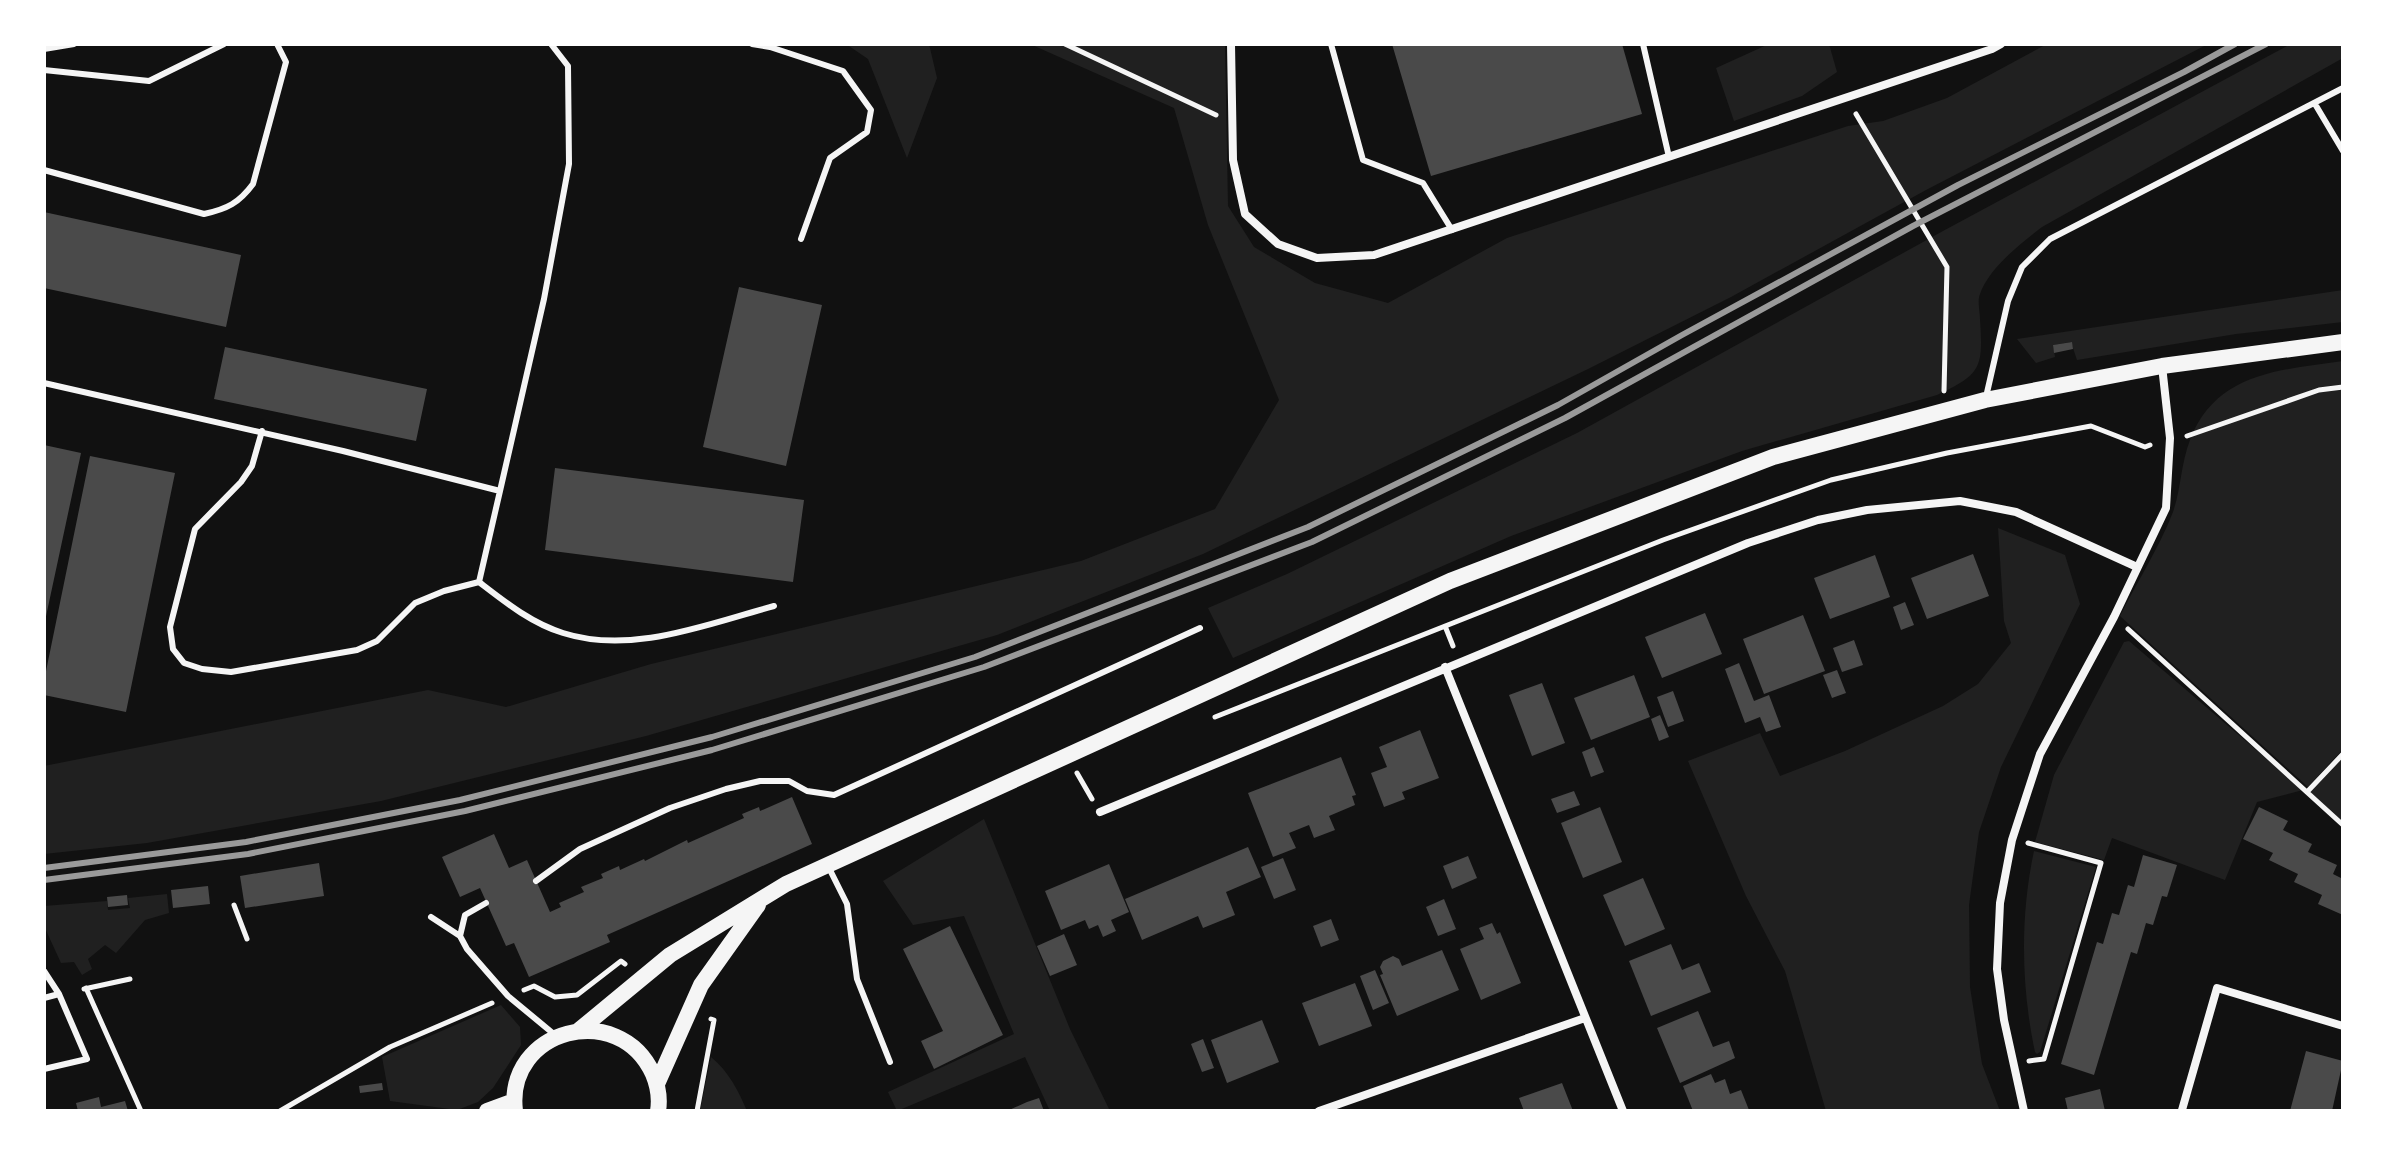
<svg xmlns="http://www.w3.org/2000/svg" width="2387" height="1155" font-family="'Noto Sans',sans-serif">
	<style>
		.green { fill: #202020 }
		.building { fill: #4a4a4a }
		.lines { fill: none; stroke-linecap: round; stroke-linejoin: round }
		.path { stroke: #f5f5f5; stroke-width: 5 }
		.service { stroke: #f5f5f5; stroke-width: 6 }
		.minor { stroke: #f5f5f5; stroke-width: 8 }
		.secondary { stroke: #f5f5f5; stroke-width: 16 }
		.rail { stroke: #9a9a9a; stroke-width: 6 }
	</style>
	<rect width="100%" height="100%" fill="#111"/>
	<path class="green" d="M846,44H929L937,78L907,158L868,59Z
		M1030,44H1225L1228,206L1254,247L1315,283L1388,303L1507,238L1848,126L1883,121L1947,98L2047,44H2208L1926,190L1731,297L1588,369L1203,554L997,635L646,736L381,801L147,843L44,854V766L428,690L506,707L651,664L1081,561L1215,509L1279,400L1208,225L1174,108Z
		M1769,44H1829L1837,72L1802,96L1734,121L1716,68Z
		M2291,44H2343V58L2042,227C2021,243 1989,268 1980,294C1977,301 1980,312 1980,319C1983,368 1982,374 1937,395L1742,451L1511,536L1233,658L1208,608L1287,574L1577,433L1943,231Z
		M2343,290V322L2236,334L2077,360L2071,342L2053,345L2055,357L2036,363L2017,339Z
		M2343,361V749L2308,787L2120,616C2137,582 2159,548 2173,512C2181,489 2181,463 2190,440C2216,372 2281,370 2343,361Z
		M1998,528L2065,555L2080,604L2001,767L1979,832L1969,905L1970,987L1982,1064L2000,1111H1826L1785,971L1746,896L1688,761L1760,733L1780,776L1845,751L1943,706L1978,684L2011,643L2004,621Z
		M2129,641L2303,790L2257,802L2225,880L2112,838L2104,860L2035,842L2054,775L2124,642Z
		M2343,754V825L2307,792Z
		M984,819L1070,1029L1110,1111H1050L1025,1057L897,1111L888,1092L1014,1034L964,916L913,925L883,881Z
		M2034,851L2096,867L2040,1052L2037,1054L2035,1052C2021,987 2020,916 2034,851Z
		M167,894L169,913L145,920L116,953L105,945L88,959L92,969L82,975L74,962L61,963L44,926V906L107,901L108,910L130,908L128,898Z
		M501,1005L520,1027L521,1045L493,1088L478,1102L457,1110L390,1101L382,1057Z
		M711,1057C729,1072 738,1090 747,1111H700Z"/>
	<path class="building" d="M1392,44H1622L1642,114L1431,176Z
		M44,212L241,255L226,327L44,288Z
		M739,287L822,305L786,466L703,447Z
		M2072,342L2073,349L2054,353L2053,345Z
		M225,347L427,389L416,441L214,399Z
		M44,445L81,453L45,621H44Z
		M90,456L175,473L126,712L44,695V681Z
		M555,468L804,500L793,582L545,550Z
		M1973,554L1989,596L1927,619L1911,578Z
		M1875,555L1890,597L1830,619L1814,578Z
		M1905,602L1914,625L1901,630L1893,607Z
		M1705,613L1722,654L1662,678L1645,637Z
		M1803,615L1825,671L1764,694L1743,639Z
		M1854,640L1863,665L1842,672L1833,648Z
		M1739,663L1754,701L1769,695L1781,727L1766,732L1760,717L1745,723L1725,669Z
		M1837,670L1846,693L1832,698L1823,675Z
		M1634,675L1650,717L1591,740L1574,698Z
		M1542,683L1565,743L1532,756L1509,695Z
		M1673,691L1684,721L1668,727L1657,697Z
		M1660,715L1669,737L1659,741L1651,719Z
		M1420,730L1439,778L1402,792L1405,799L1384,807L1371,773L1387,767L1379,747Z
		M1594,747L1604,772L1591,777L1582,752Z
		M1341,757L1356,795L1352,796L1355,805L1329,816L1335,830L1314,838L1309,825L1289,833L1296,848L1273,857L1248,793Z
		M1574,791L1580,805L1557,813L1551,799Z
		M792,797L812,844L607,935L610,942L529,977L514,943L506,946L480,888L460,897L442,857L494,834L509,868L527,860L550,912L561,907L559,903L584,892L581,887L603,878L601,874L619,866L620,870L644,859L645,861L687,840L688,843L744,818L742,814L759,807L760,811Z
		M1600,807L1622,862L1583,878L1561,823Z
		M2259,807L2288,821L2283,830L2312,844L2308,852L2337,865L2333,874L2343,879V915L2318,904L2322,895L2294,882L2298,874L2269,860L2273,853L2243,839Z
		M1248,847L1261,877L1226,892L1235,915L1203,928L1198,916L1142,940L1125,899Z
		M2143,855L2177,865L2167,897L2162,896L2153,925L2146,923L2137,954L2131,952L2094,1075L2061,1064L2097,942L2103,944L2112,913L2119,915L2128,885L2134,887Z
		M1468,856L1477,878L1452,889L1443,866Z
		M1283,858L1296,890L1274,899L1261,867Z
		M319,863L324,896L245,908L240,876Z
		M1109,864L1129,912L1111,920L1116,931L1103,937L1098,925L1089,929L1085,920L1061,930L1045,891Z
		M1643,878L1665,929L1625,946L1603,895Z
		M208,886L210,904L173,908L171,890Z
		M127,895L128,905L108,907L107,897Z
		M1444,899L1456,929L1438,936L1426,907Z
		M1331,919L1339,940L1321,947L1313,926Z
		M1492,923L1497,934L1500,932L1521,983L1481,1000L1460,949L1484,939L1479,928Z
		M950,926L1003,1035L934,1069L921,1041L943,1031L903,949Z
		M1064,934L1077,965L1050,976L1037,946Z
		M1671,944L1682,970L1699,963L1711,992L1651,1016L1629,961Z
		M1442,950L1459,990L1397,1016L1380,975L1383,974L1380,967L1383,961L1393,956L1399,959L1402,966Z
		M1375,970L1389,1003L1373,1010L1360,976Z
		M1355,983L1372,1026L1319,1046L1302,1003Z
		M1698,1011L1713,1047L1729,1041L1735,1058L1680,1083L1657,1028Z
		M1262,1020L1279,1062L1227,1083L1211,1040Z
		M1203,1039L1214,1068L1202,1072L1191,1044Z
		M2306,1051L2343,1061L2332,1111H2290Z
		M1711,1074L1715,1083L1725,1079L1730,1094L1741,1090L1749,1110L1693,1111L1683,1086Z
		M382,1083L383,1090L360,1093L359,1086Z
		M1562,1083L1573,1111H1524L1519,1098Z
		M2100,1089L2105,1111H2068L2065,1098Z
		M99,1097L101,1107L125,1101L128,1111H78L76,1103Z
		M1039,1098L1044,1111H1007L1027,1102Z"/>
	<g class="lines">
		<path class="path" d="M1065,44L1216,115
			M1856,114L1947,267L1944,391
			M2187,436L2319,390L2343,387
			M1445,626L1453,646
			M2128,629L2343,825
			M1215,717L1663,540L1831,480L1947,453L2091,426L2145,447L2150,445
			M1077,773L1092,799
			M2307,792L2343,754
			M2028,843L2101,863L2044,1059L2029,1061
			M234,905L247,939
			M86,988L141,1111
			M84,989L130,979
			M524,990L534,986L555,997L577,995L621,961L625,964
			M280,1111L390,1047L492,1003
			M697,1111L714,1020L711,1019"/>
		<path class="service" d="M752,44L770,47L843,71L871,110L867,132L830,158L801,239
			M1331,44L1363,160L1423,183L1452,230
			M1643,44L1669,157
			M44,49L74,44
			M44,70L149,81L224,44
			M2315,104L2343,151
			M44,170L204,214C227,209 239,203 253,184L286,62L277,44
			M44,383L343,451L500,491L544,299L569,164L568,66L551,44
			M1986,397L2008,301L2022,267L2050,239L2343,88
			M262,431L252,466L241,482L195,529L170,627L173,649L184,663L202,669L231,672L357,650L377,641L415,603L444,591L479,582
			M479,582C505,602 531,623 563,633C632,655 707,624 774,606
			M479,582L500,491
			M829,868L847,904L857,979L890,1062
			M536,881L580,849L670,808L726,789L760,781H789L807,791L834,795L1200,628
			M431,917L460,936L467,949L508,996L555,1035
			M460,936L465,915L486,903
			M44,971L59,994
			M44,998L59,994L87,1059L44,1069"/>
		<path class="minor" d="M1231,44L1233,160L1245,214L1278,244L1317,258L1374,255L1992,49L2001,44
			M1445,667L1623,1111
			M1100,812L1748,543L1818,520L1867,510L1960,501L2016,512L2137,567
			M2182,1110L2217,988L2343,1026
			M1319,1111L1585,1018
			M2024,1111L2004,1020L1997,969L2000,903L2012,840L2040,754L2114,617L2166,508L2170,438L2162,366"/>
		<path class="secondary" d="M578,1031L670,955L786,884L1450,581L1773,457L1985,400L2162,366L2343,342
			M657,1084L701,985L758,905
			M487,1111L514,1101
			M515,1111C505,1029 619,999 653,1074C658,1086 660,1099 658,1111"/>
		<path class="rail" d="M44,868L246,842L460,800L712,737L975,657L1308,527L1558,405L1682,335L1958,185L2184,72L2235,44
			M44,880L248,854L465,811L712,750L984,667L1312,542L1565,418L1913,226L2266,44"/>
	</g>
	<rect width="2387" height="1155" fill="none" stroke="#ffffff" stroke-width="92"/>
</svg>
